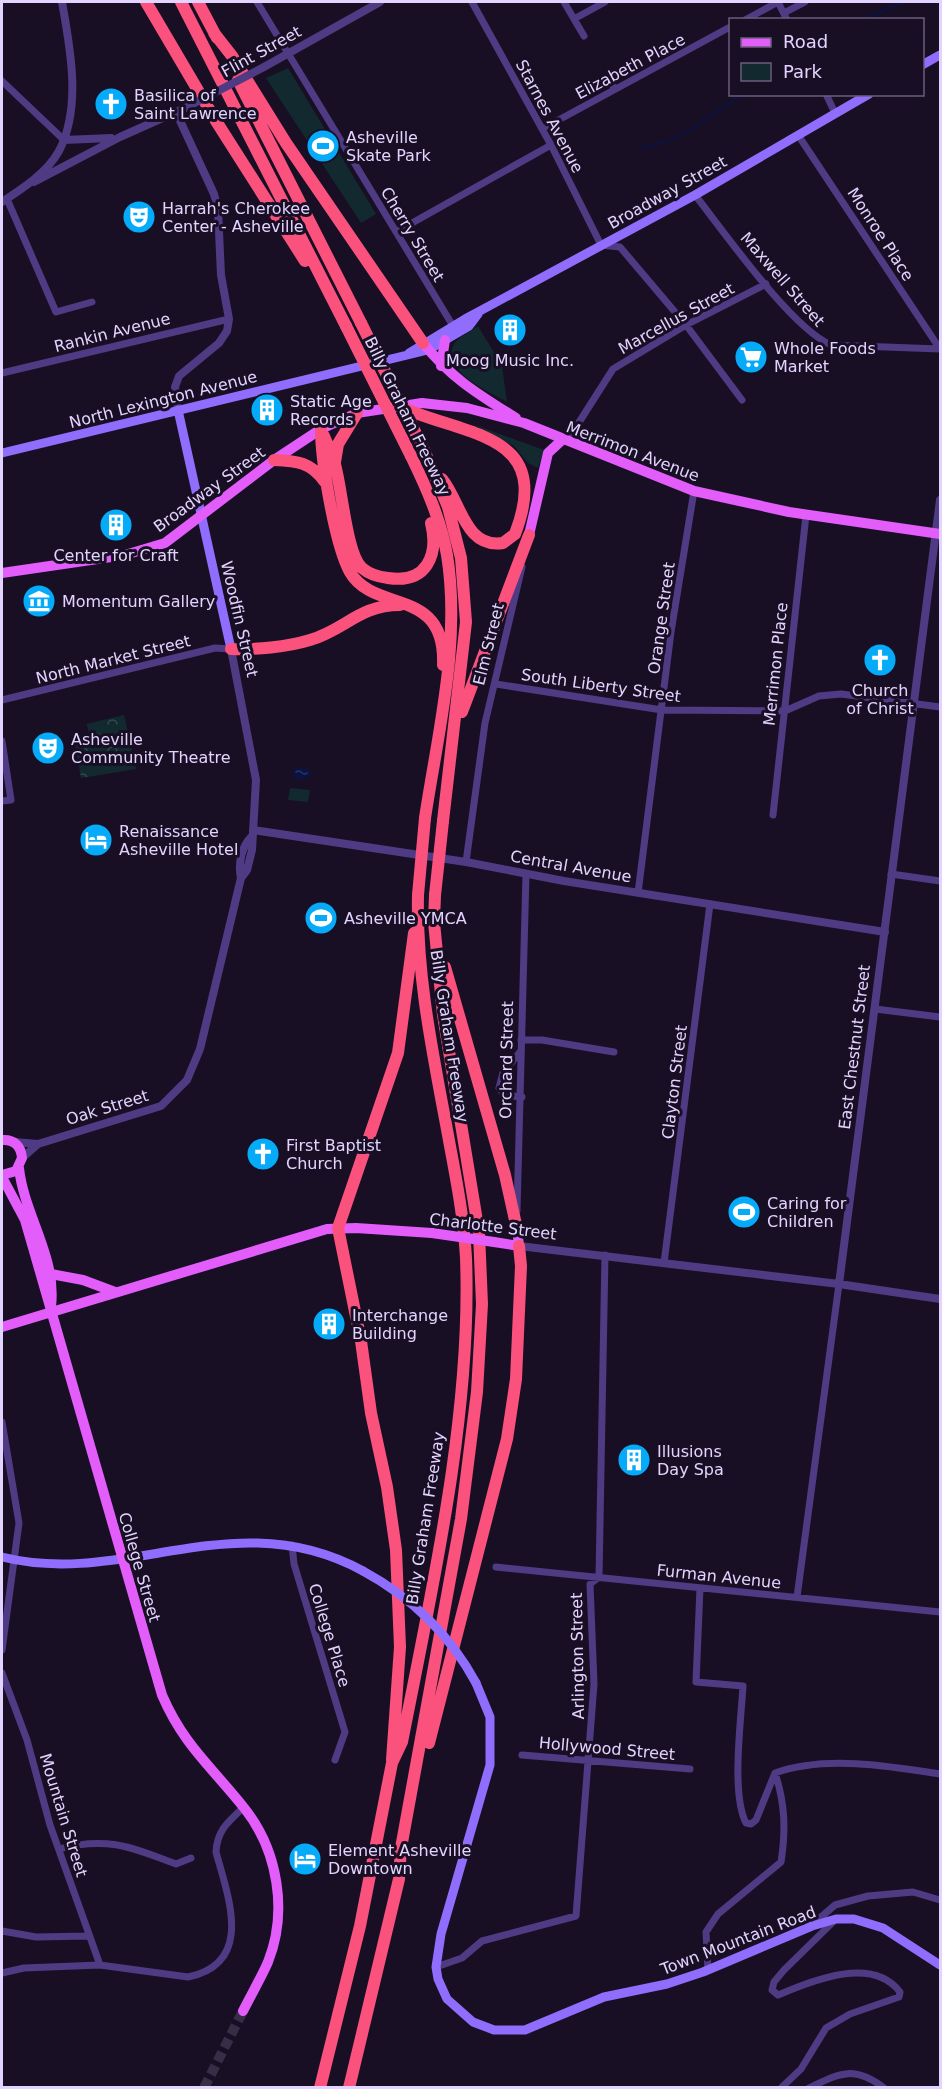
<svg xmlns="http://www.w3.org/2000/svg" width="942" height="2089" font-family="'DejaVu Sans',sans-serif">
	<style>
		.green { fill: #12292f }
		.park { fill: url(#park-crowns) }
		.water { fill: url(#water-ripples) }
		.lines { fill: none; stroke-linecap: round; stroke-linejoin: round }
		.stream { stroke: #0b1342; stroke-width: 2 }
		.primary-tunnel { stroke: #362d46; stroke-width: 10; stroke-dasharray: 10 5; stroke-linecap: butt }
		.minor { stroke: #4e3b83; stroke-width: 7 }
		.tertiary { stroke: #4e3b83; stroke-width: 8 }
		.secondary { stroke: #906dfc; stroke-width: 9 }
		.primary { stroke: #e35dfb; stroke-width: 10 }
		.motorway { stroke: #fb527d; stroke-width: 12 }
		.tertiary-bridge { stroke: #4e3b83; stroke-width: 8 }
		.secondary-bridge { stroke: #906dfc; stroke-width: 9 }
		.primary-bridge { stroke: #e35dfb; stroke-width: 10 }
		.motorway-bridge { stroke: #fb527d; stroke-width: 12 }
		.labels { text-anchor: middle; stroke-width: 6; stroke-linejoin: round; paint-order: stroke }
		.street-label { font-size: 16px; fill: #e2d4fe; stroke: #180f25 }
		.poi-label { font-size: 16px; fill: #e2d4fe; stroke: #180f25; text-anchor: start }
	</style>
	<defs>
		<pattern id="park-crowns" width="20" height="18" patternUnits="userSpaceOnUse" patternTransform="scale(1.5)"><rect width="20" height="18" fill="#12292f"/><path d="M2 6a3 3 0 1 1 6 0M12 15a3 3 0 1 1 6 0" fill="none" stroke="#34474e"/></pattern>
		<pattern id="water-ripples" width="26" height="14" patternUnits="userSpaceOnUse" patternTransform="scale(1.5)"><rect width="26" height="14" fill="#0b1342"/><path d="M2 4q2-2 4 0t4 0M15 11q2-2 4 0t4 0" fill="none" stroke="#2e345e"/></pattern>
	</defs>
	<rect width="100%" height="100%" fill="#180f25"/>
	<path class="green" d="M288,68L376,214L361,223L266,78Z
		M478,326L502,366L507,402C491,393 441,371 453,346C457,337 470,332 478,326Z
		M472,424L544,450L538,468L528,463L514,446Z
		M290,788L310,790L308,802L288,800Z"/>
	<path class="park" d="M124,715L136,769L81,778L75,743L90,739L87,724Z"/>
	<path class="water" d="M296,767L310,770L311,776L296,780L293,774Z"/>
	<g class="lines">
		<path class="stream" d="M861,20L904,2
			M642,148C678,143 713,115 742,94"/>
		<path class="primary-tunnel" d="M204,2088L243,2011"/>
		<path class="minor" d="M257,2L453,326
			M472,2L551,145L601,245L620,247L686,325L742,400
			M564,2L584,36
			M778,2L787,20
			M784,13L805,2
			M574,19L605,2
			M745,20L778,2
			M609,80L615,89
			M2,81L64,140
			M826,94L835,113
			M542,129L730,27
			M798,135L940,349
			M695,195C725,233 791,328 831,345L940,349
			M7,199L56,312L92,302
			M396,232L551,145
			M2,373L229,319
			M562,440L576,427L613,369L686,325L766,284
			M496,684L662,710L785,711L819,696L841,694L940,707
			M2,700L215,648L231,649
			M2,741L11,800L2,801
			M773,815L806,515
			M466,862L485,723L522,567
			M891,874L940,881
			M638,893L671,632L694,491
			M875,1009L940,1017
			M521,1040H542L614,1052
			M520,1052L503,1073L499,1088L504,1095L522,1097
			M517,1211L526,874
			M664,1263L710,904
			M2,1422L19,1523L2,1650
			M292,1545L294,1564L345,1732L335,1760
			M496,1567L940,1612
			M700,1588L696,1682L743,1686C741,1721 731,1794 746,1823L751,1824L756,1820L775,1773C825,1755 890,1766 940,1774
			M797,1597L839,1284
			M2,1673L27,1740L50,1825L100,1965
			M522,1755L690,1769
			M59,1849C106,1836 131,1847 176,1864L191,1858
			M813,1924L835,1905L868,1896L913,1892L940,1900
			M2,1931L36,1937L89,1936
			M436,1967L462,1958L482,1941L576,1916L594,1684L590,1584L599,1577L605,1255
			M708,1970L706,1932L718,1914L781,1862C786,1830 785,1803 775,1773
			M2,1973L24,1968L100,1965L188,1977C255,1963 228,1897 216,1852C217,1830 229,1821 244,1807
			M781,2088L801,2069L826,2028L850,2014L899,1997L900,1992C872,1955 812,1981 778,1995L772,1990L774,1982L784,1970L834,1921
			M809,2088C840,2073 854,2065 884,2088"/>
		<path class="tertiary" d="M264,67L380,2
			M176,112L214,194L218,210L221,275L229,319L227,331L219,343L179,376L175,387L178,410
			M64,140L111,138
			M34,182L120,137L185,108
			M2,202C22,189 47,173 59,151C82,107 70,47 62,2
			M231,649L256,780L252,850L247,870L241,878
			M253,830L466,862L564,881L885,932
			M14,1142L38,1144
			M22,1158L38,1144L161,1106L187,1080L200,1049L241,878C238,864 241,847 252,836
			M519,1246L839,1284L940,1299
			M839,1284L940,500"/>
		<path class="secondary" d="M922,65L940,55
			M409,353L465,319L695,195L869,94
			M178,410L231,649
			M2,453L428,350L469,326L478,314
			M2,1557C126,1588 235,1501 363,1571
			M476,1683L490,1717V1765L441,1934L436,1967L438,1979L447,1999L473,2022L494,2030H525L604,1997L667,1984L703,1972L812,1926L836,1919H854L883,1928L940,1965"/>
		<path class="primary" d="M423,343C452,379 478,394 516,418
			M441,366L445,340
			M529,535L548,453L562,440
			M2,573L125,555L165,543L274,460L321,429L357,413L422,403L467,408L524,423L694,491L789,512L940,534
			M2,1140C14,1139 21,1146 22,1158L16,1171L2,1175
			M19,1168C24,1215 57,1257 51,1306
			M2,1177L25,1220L162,1695C184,1746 212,1767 245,1809C278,1851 288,1912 268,1962C261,1978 251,1995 243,2011
			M494,1242L519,1246L517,1229
			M51,1274L83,1280L115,1292
			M2,1327L327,1229L356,1228L432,1233"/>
		<path class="motorway" d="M146,2L216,121L305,261
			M181,2L346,326
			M198,2L217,38
			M214,33L232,56L286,143L423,343
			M238,80L361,323
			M398,406C467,437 554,432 515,534L503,543C465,549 461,502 442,479
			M321,429C321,461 335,545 350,572C374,614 446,586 443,665
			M324,436C327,444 332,453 334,461C342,485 346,554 362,568C369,574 379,577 388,578C426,584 439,556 431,523
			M425,452L448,507L461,558L466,622L443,821
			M411,456C426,487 441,520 447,555C461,642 438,732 425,818
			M274,460C297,461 311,462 325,482
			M335,462L338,444L357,413
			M231,649C255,650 287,647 310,640C345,630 359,605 400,605
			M462,712L529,535
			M445,967L505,1175L517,1229
			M429,1743L507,1439L516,1379L521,1266L519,1246
			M392,1760L400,1647L396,1550L387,1487L371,1413L361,1341L338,1228L398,1053L414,933
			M320,2088L360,1926L392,1763L402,1742C432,1589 472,1414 466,1258C464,1220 457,1183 450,1146C435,1063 416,980 418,895
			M349,2088L399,1879L401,1848L461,1519L477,1392L482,1304L479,1233L443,1015L434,922L435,895"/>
		<path class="tertiary-bridge" d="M185,108L264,67"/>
		<path class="secondary-bridge" d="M363,1571C411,1597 450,1635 476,1683"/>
		<path class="primary-bridge" d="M432,1233L494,1242"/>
		<path class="motorway-bridge" d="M361,323L425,452
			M346,326L411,456
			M418,895L425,818
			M435,895L443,821"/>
	</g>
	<defs>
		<symbol id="church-disc" viewBox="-11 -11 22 22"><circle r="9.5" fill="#05aaf9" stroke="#180f25"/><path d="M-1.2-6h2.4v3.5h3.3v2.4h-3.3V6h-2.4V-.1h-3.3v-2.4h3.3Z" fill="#fff"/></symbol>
		<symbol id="stadium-disc" viewBox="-11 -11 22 22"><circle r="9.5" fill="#05aaf9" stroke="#180f25"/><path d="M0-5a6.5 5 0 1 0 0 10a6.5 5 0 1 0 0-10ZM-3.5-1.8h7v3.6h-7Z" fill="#fff"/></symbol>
		<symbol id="theatre-disc" viewBox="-11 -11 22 22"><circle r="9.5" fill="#05aaf9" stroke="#180f25"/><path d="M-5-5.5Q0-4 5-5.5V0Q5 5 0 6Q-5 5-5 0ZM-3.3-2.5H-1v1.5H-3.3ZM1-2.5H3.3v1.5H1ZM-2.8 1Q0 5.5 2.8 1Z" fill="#fff"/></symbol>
		<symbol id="building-disc" viewBox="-11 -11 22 22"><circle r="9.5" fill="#05aaf9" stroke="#180f25"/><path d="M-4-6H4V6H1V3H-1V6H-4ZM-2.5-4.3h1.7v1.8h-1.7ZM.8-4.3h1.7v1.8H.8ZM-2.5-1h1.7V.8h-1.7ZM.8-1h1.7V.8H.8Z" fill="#fff"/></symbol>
		<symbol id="supermarket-disc" viewBox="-11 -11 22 22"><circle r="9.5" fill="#05aaf9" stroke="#180f25"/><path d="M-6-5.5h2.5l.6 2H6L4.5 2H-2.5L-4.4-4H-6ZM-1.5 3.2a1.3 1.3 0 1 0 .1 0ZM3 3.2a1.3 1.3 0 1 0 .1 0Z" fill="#fff"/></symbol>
		<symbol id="museum-disc" viewBox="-11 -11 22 22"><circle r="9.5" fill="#05aaf9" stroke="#180f25"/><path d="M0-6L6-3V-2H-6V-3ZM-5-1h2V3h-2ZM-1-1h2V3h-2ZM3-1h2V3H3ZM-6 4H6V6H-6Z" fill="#fff"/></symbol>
		<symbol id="hotel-disc" viewBox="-11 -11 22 22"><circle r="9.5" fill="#05aaf9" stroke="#180f25"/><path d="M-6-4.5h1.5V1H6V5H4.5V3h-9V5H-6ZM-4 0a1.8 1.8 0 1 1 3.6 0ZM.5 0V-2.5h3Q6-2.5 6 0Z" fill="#fff"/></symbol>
	</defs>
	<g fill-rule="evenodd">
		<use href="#church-disc" x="92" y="85" width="38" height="38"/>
		<use href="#stadium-disc" x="304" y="127" width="38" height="38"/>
		<use href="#theatre-disc" x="120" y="198" width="38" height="38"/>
		<use href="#building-disc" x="491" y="311" width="38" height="38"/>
		<use href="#supermarket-disc" x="732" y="338" width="38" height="38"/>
		<use href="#building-disc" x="248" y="391" width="38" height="38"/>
		<use href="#building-disc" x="97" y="506" width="38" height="38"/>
		<use href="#museum-disc" x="20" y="582" width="38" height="38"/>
		<use href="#church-disc" x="861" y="641" width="38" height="38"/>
		<use href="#theatre-disc" x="29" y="729" width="38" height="38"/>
		<use href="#hotel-disc" x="77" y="821" width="38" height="38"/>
		<use href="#stadium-disc" x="302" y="899" width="38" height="38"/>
		<use href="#church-disc" x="244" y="1135" width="38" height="38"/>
		<use href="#stadium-disc" x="725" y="1193" width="38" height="38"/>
		<use href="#building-disc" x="310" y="1305" width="38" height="38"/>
		<use href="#building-disc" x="615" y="1441" width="38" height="38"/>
		<use href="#hotel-disc" x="286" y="1840" width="38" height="38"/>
	</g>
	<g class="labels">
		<g class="street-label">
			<text transform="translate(261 51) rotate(-29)" y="6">Flint Street</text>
			<text transform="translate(630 66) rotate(-28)" y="6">Elizabeth Place</text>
			<text transform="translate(550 116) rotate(62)" y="6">Starnes Avenue</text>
			<text transform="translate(667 192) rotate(-29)" y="6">Broadway Street</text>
			<text transform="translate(413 234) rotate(59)" y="6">Cherry Street</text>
			<text transform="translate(881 234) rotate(57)" y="6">Monroe Place</text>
			<text transform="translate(783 279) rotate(49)" y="6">Maxwell Street</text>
			<text transform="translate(676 318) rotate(-29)" y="6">Marcellus Street</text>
			<text transform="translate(112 332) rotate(-14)" y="6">Rankin Avenue</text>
			<text transform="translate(163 399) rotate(-14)" y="6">North Lexington Avenue</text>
			<text transform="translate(408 416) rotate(64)" y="6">Billy Graham Freeway</text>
			<text transform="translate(633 451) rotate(21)" y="6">Merrimon Avenue</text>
			<text transform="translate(209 489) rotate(-36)" y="6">Broadway Street</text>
			<text transform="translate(661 618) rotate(-82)" y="6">Orange Street</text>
			<text transform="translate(240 619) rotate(77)" y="6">Woodfin Street</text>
			<text transform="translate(488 644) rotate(-76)" y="6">Elm Street</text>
			<text transform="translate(113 659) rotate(-14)" y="6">North Market Street</text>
			<text transform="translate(775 664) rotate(-84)" y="6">Merrimon Place</text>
			<text transform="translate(601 685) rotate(8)" y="6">South Liberty Street</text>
			<text transform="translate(571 866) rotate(10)" y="6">Central Avenue</text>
			<text transform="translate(450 1036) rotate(81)" y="6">Billy Graham Freeway</text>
			<text transform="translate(854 1047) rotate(-83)" y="6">East Chestnut Street</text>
			<text transform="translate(506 1060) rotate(-89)" y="6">Orchard Street</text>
			<text transform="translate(674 1082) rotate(-83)" y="6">Clayton Street</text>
			<text transform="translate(107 1107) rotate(-17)" y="6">Oak Street</text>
			<text transform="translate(493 1226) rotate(7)" y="6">Charlotte Street</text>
			<text transform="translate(425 1518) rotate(-81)" y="6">Billy Graham Freeway</text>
			<text transform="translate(140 1567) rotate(74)" y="6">College Street</text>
			<text transform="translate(719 1576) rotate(6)" y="6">Furman Avenue</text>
			<text transform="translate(330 1635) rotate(73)" y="6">College Place</text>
			<text transform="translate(577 1656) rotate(-91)" y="6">Arlington Street</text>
			<text transform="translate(607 1748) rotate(5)" y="6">Hollywood Street</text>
			<text transform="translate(64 1815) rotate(73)" y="6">Mountain Street</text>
			<text transform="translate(738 1940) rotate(-21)" y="6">Town Mountain Road</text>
		</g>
		<g class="poi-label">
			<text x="134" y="101">Basilica of<tspan x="134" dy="18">Saint Lawrence</tspan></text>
			<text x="346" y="143">Asheville<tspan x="346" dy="18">Skate Park</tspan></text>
			<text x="162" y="214">Harrah's Cherokee<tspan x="162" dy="18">Center - Asheville</tspan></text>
			<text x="774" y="354">Whole Foods<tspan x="774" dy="18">Market</tspan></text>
			<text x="510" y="366" text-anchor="middle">Moog Music Inc.</text>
			<text x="290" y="407">Static Age<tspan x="290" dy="18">Records</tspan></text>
			<text x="116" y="561" text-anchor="middle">Center for Craft</text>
			<text x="62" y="607">Momentum Gallery</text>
			<text x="880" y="696" text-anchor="middle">Church<tspan x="880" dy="18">of Christ</tspan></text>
			<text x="71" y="745">Asheville<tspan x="71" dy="18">Community Theatre</tspan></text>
			<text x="119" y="837">Renaissance<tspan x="119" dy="18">Asheville Hotel</tspan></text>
			<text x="344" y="924">Asheville YMCA</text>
			<text x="286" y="1151">First Baptist<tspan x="286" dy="18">Church</tspan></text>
			<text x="767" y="1209">Caring for<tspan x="767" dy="18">Children</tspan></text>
			<text x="352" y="1321">Interchange<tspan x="352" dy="18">Building</tspan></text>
			<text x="657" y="1457">Illusions<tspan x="657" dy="18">Day Spa</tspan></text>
			<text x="328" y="1856">Element Asheville<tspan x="328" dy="18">Downtown</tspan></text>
		</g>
	</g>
	<rect width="942" height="2089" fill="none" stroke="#e2d4fe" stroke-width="6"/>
	<rect x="729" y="18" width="195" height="78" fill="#180f25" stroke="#695e7c" stroke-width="1.5"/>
	<rect x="741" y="38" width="30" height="9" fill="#e35dfb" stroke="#695e7c" stroke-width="1.5"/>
	<text x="783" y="48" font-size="18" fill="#e2d4fe">Road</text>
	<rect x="741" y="63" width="30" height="18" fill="#12292f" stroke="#695e7c" stroke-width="1.5"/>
	<text x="783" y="78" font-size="18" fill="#e2d4fe">Park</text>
</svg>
